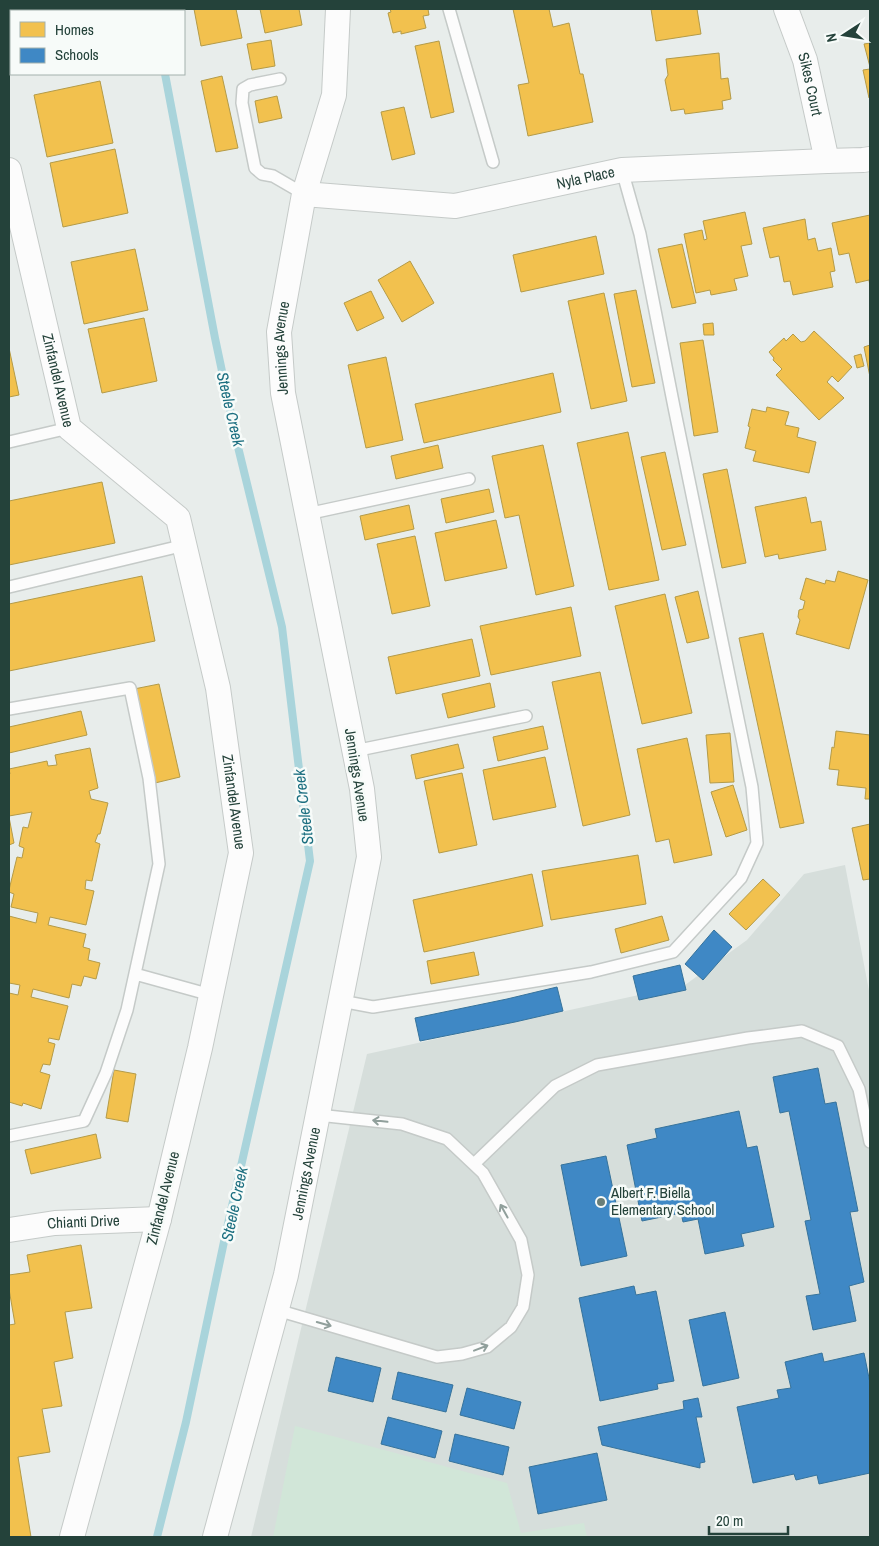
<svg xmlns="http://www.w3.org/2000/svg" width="879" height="1546" font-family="'Archivo Narrow',sans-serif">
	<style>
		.built { fill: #d6dedb }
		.grass { fill: #d1e6d8 }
		.homes { fill: #f2c14e; stroke: #b49b48 }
		.schools { fill: #3f88c5; stroke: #37739b }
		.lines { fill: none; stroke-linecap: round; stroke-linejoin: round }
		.stream { stroke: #a9d4db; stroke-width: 8 }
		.lane-casing { stroke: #c5cac8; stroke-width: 14 }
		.street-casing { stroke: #c5cac8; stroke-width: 26 }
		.lane { stroke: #fcfcfc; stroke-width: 11 }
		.street { stroke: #fcfcfc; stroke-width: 24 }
		.oneway { stroke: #909f9b }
		.poi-dot { fill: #697e78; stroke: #f7fbf9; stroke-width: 2 }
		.labels { text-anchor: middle; stroke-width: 5; stroke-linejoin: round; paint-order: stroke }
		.street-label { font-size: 15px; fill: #24423a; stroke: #f7fbf9 }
		.poi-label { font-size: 15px; fill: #24423a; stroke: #f7fbf9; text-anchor: start }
		.water-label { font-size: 16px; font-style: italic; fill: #1c6f80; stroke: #f7fbf9 }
	</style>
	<rect width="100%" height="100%" fill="#e8edeb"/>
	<path class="built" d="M845,865L870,996V1537H251L367,1054L685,985L747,940L804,874Z"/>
	<path class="grass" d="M295,1426L507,1483L521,1533L584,1523L587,1537H273Z"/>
	<path class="homes" d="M18,9H90L91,11H19Z
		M194,9H236L242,38L201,46Z
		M260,9H299L302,25L265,33Z
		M390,9H428L429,15L423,16L426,28L401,34V31L393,33L388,13L391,12Z
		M513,9H549L553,27L569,23L580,74H583L593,122L528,136L518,85L529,83Z
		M651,9H697L701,34L656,41Z
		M271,40L275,66L252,70L247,44Z
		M439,41L454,112L431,118L415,46Z
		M870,43V67L864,44Z
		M719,53L721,79L728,78L731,99L722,101L723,109L685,114L684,109L671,111L665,80L668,75L666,59Z
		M870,69V98H869L863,70Z
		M222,76L238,148L216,152L201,81Z
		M100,81L113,143L47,157L34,95Z
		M277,96L282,118L259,123L255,101Z
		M404,107L415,154L392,160L381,112Z
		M115,149L128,213L63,227L50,163Z
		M745,212L752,244L741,246L748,276L734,279L737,290L711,295L710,290L696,293L684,234L702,230L704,240L707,239L703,221Z
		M870,215V286L869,280L856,283L849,253L839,255L832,223Z
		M805,219L808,240L815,238L818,251L831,248L835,271L830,272L833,287L793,295L790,281L784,282L779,256L770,258L763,228Z
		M596,236L604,274L521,292L513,255Z
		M682,244L696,303L672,308L658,249Z
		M135,249L148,310L84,324L71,262Z
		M410,261L434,303L402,322L378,280Z
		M636,290L655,383L632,387L614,294Z
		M371,291L384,318L357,331L344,303Z
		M604,293L627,401L591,409L568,301Z
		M144,318L157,381L102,393L88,329Z
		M713,323L714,335H704L703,324Z
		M814,331L852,367L838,382L832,376L827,382L844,398L819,420L776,375L782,369L773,360L774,358L769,352L784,338L786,341L793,334L801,342L805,341Z
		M703,340L718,432L694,436L680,343Z
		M870,345V377L864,347Z
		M9,348L19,395L9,397Z
		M861,354L864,366L857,368L854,356Z
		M386,357L403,440L366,448L348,365Z
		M553,373L561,412L424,443L415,404Z
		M767,407L789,412L785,425L799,428L797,437L816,442L809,473L753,461L756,451L745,448L750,427L748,426L752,409L766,412Z
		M628,432L659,580L609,590L577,443Z
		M438,445L443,468L396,479L391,456Z
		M543,445L574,586L536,595L519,515L505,518L492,456Z
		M665,452L686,545L662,550L641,457Z
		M727,469L746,563L722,568L703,474Z
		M102,482L115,543L9,565V501Z
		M489,489L494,512L446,523L441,499Z
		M806,497L811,523L821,521L826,550L779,559L778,554L765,557L755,507Z
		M409,505L414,529L365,540L360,516Z
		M496,520L507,568L445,581L435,533Z
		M415,536L430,606L392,614L377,544Z
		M838,571L868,580L849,649L796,634L800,620L798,617L799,610L803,609L805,601L800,599L806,578L825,584L826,580L835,582Z
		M142,576L155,641L9,671V604Z
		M698,591L709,638L687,643L675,597Z
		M665,594L692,713L642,724L615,606Z
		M571,607L581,656L491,675L480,626Z
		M763,633L804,823L780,828L739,638Z
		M472,639L480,676L396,694L388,657Z
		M600,672L630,815L583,826L552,682Z
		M490,683L495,707L448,718L442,694Z
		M159,684L180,777L155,783L134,689Z
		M81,711L87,735L9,753V727Z
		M543,726L548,749L498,761L493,737Z
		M836,731L870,735V799H865L866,788L837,785L839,770L829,769L832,747L834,748Z
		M730,733L734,782L710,783L706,735Z
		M687,738L712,855L674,863L669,839L656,842L637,749Z
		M458,744L464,768L416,779L411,755Z
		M90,748L98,788L89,791L91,799L108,803L100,834H98L95,842L100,844L92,881L86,880L85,889L94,891L86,925L50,917L48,925L86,934L83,947L90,949L88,960L100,963L96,979L84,976L81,986L72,984L69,998L33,989L31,997L68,1006L59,1040L49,1038L48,1042L55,1044L50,1065L43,1064L40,1072L50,1075L41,1109L23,1103L22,1106L9,1102V993L18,995L20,985L9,983V916L36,923L38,913L11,907L14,894L9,892V890L17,857L22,858L24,848L19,846L23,827L28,828L32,812L9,816V774H10L9,769L47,761L48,766L57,765L55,755Z
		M545,757L556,807L493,820L483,770Z
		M462,773L477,845L439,853L424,781Z
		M733,785L747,830L726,837L711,792Z
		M9,817L14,843L9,845Z
		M870,824V879L863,880L852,828Z
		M638,855L646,904L551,920L542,871Z
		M532,874L543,926L424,952L413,900Z
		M763,879L780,895L746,930L729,914Z
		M662,916L669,940L621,953L615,929Z
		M474,952L479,975L431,984L427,961Z
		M114,1070L136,1074L128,1122L106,1118Z
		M96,1134L101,1158L31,1174L25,1150Z
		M81,1245L92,1308L65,1312L73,1358L54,1362L62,1406L42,1409L50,1452L18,1457L31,1537H9V1325L15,1324L9,1289V1275L30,1272L27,1255Z"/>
	<path class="schools" d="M714,930L732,947L703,980L685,964Z
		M680,965L686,990L639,1000L633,976Z
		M557,987L563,1011L515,1022L420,1041L415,1018L507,999Z
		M818,1068L825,1104L836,1102L858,1211L850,1212L864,1282L849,1286L856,1321L813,1330L806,1296L820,1294L805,1221L811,1220L789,1111L780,1113L773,1077Z
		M739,1111L747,1148L757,1146L774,1227L741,1234L744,1246L705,1254L698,1219L683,1222L681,1213L642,1221L627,1145L657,1138L655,1129Z
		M606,1156L627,1256L581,1266L561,1165Z
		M634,1286L636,1295L656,1291L674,1381L657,1384L658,1389L600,1401L579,1298Z
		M725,1312L739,1378L703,1386L689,1320Z
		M822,1353L824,1362L864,1353L870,1383V1473L819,1484L817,1475L796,1480L794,1474L753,1483L737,1407L779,1398L777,1390L791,1388L785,1362Z
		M336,1357L381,1368L373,1402L328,1391Z
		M398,1372L453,1385L446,1412L392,1399Z
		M467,1388L521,1402L514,1429L460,1415Z
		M698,1398L702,1417H696L705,1462L700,1463V1468L602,1445L598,1427L684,1409L683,1401Z
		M388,1417L442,1431L435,1458L381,1444Z
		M455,1434L509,1447L503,1475L449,1461Z
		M597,1453L607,1500L538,1514L529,1467Z"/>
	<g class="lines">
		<path class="stream" d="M152,9V11
			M157,1537L186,1422L225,1237L310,861L282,627L238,447L215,338L165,74"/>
		<defs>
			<path id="lane" d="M449,9L493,162
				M280,79L250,85L243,89L242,103L255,168L262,174L273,176L304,194
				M9,442L69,428
				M307,514L469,479
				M9,587L185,545
				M9,709L130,688L149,778L159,864L127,1010L106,1073L84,1121L9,1136
				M354,751L526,716
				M135,974L211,995
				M341,1001L373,1007L591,972L673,952L741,878L757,843L752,787L674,407L640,234L622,170
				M474,1164L555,1086L597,1065L748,1038L802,1031L838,1046L859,1089L870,1142
				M277,1310L437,1357L462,1354L487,1347L511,1327L523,1307L528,1275L521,1240L483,1173L447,1139L402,1124L318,1115"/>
			<g id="street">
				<path id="s1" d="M786,9L805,60L827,161"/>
				<path id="s2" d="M9,170L69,428L178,518L218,688L241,853L200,1048L159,1219L72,1537"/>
				<path id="s3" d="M304,194L455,206L622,170L827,161L863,160L870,159"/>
				<path id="s4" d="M9,1230L55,1223L159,1219"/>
				<path id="s5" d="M215,1537L286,1275L369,857L362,789L283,393L279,332L304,194L334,95L338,9"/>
			</g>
		</defs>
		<use href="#lane" class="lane-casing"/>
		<use href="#street" class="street-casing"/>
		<use href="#lane" class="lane"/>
		<use href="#street" class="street"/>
	</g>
	<defs><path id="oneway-shaft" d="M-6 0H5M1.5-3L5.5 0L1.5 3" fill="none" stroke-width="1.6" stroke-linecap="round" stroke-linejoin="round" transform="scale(1.25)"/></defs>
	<g class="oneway">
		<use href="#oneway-shaft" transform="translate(380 1121) rotate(-174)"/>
		<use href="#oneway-shaft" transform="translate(504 1211) rotate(-119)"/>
		<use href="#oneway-shaft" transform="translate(324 1324) rotate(16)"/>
		<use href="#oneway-shaft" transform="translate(481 1348) rotate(-21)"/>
	</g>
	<circle class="poi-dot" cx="601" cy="1202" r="5"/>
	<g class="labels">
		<g class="street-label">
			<text dy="5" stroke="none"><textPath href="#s1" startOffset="79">Sikes Court</textPath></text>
			<text dy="5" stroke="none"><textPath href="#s3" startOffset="285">Nyla Place</textPath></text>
			<text dy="5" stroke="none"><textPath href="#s5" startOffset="1215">Jennings Avenue</textPath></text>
			<text dy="5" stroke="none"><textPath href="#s2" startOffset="216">Zinfandel Avenue</textPath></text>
			<text transform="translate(357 775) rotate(81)" y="5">Jennings Avenue</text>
			<text dy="5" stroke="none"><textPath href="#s2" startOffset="696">Zinfandel Avenue</textPath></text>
			<text dy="5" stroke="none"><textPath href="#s5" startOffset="375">Jennings Avenue</textPath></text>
			<text transform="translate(163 1198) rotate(-76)" y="5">Zinfandel Avenue</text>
			<text dy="5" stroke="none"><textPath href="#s4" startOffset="75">Chianti Drive</textPath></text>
		</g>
		<g class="poi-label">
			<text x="611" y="1198">Albert F. Biella<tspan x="611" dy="17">Elementary School</tspan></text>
		</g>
		<g class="water-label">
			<text transform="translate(231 409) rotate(77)" y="6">Steele Creek</text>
			<text transform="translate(303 807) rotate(-97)" y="6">Steele Creek</text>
			<text transform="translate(234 1204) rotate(-78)" y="6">Steele Creek</text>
		</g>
	</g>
	<rect width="879" height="1546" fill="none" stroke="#24423a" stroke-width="20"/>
	<rect x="10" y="10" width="175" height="65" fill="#f7fbf9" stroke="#a3b1ad"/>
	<rect x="20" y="22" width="25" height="15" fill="#f2c14e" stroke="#a3b1ad"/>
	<text x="55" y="35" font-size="15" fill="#24423a">Homes</text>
	<rect x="20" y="48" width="25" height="15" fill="#3f88c5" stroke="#a3b1ad"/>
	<text x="55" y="60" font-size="15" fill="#24423a">Schools</text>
	<g transform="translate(844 35) rotate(258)" stroke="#f7fbf9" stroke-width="4" paint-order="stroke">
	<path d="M0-4L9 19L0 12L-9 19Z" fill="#24423a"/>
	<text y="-8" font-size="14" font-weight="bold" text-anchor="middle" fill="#24423a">N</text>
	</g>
	<path d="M709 1526v8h79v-8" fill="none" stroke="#24423a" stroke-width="2.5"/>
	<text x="716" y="1526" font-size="15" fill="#24423a" stroke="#f7fbf9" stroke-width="4" paint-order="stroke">20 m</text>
</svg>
